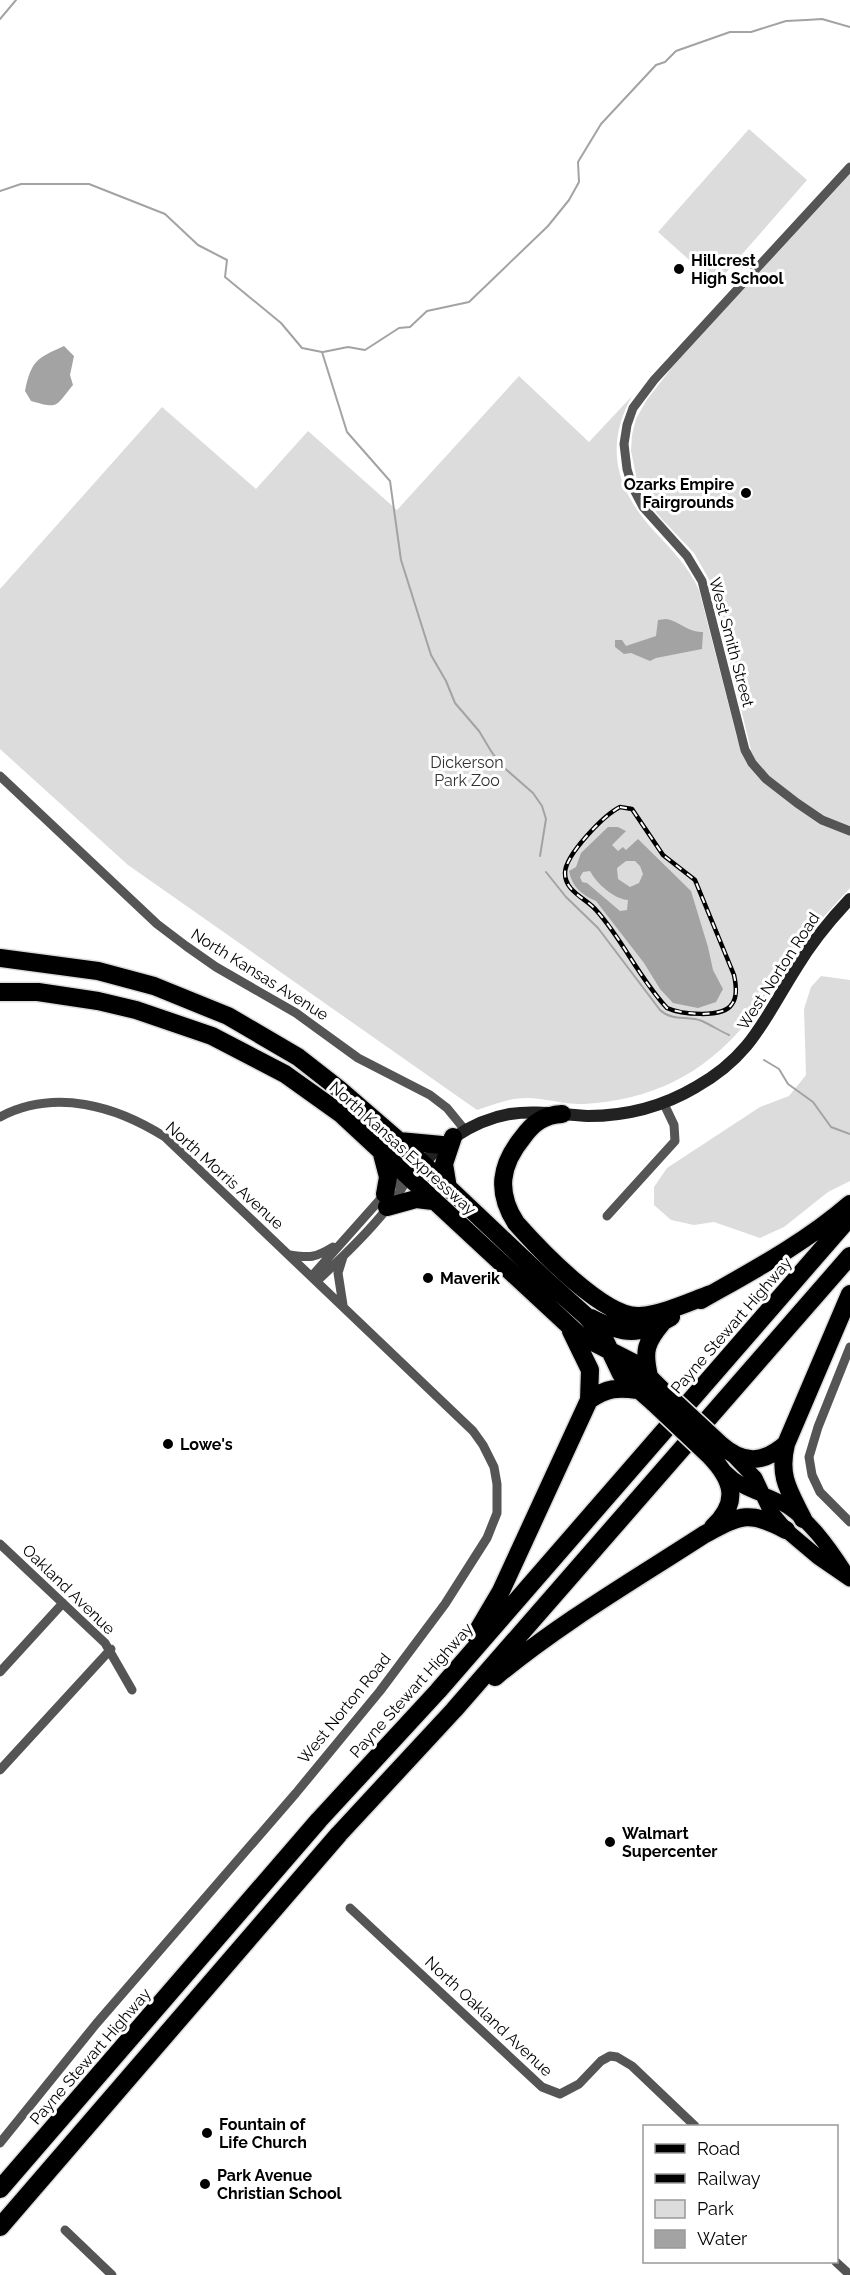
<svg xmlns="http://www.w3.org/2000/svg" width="850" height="2275" font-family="Raleway,sans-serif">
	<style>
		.green { fill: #dcdcdc }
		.water { fill: #a3a3a3; fill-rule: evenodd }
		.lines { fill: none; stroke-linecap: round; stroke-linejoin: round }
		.stream { stroke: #a3a3a3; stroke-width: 2 }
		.primary-casing { stroke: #dbdbdb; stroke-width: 18 }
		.highway-casing { stroke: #dbdbdb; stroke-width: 21 }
		.street { stroke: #555; stroke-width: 9 }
		.secondary { stroke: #222; stroke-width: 12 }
		.primary { stroke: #000; stroke-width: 15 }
		.highway { stroke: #000; stroke-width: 18 }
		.rail-casing { stroke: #000; stroke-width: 4.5 }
		.rail { stroke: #fff; stroke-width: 2; stroke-dasharray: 7; stroke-linecap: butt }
		.highway-bridge-casing { stroke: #dbdbdb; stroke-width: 21; stroke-linecap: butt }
		.highway-bridge { stroke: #000; stroke-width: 18 }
		.poi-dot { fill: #000; stroke: #fff; stroke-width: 2 }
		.labels { text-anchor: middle; stroke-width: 6; stroke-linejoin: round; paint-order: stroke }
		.poi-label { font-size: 16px; font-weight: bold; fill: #000; stroke: #fff; text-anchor: start }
		.street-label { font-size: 16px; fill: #000; stroke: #fff }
		.park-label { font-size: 16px; fill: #333; stroke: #fff }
	</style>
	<rect width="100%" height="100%" fill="#fff"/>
	<path class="green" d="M749,129L807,180L716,284L658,232Z
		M850,174V888L808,934L804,931L801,934C784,963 768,997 746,1023C703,1075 651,1100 584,1104C565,1105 546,1098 526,1098C509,1098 493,1105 477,1110L128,865L0,749V589L162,407L256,489L308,431L397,510L519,376L589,442L632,396C604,447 616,489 654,531C672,550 688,566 699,590L737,738L751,750L710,581L694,553L658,515L638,485L631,451L632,435L636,419L646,401L673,366Z
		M821,976L850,980V1181L828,1192L784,1227L760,1238L714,1222L694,1225L671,1220L654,1205V1187L667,1168L760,1107L789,1096L806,1075L804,1009L811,987Z"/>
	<path class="water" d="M64,346L74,356L70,375L73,385C55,407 59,409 31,401L25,391C31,361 37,358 64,346Z
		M666,619C679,621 689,633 703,632L702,649L656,658L650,661L631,653L624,654L615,647V640H622L626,646L656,636L658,620Z
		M608,827H618L626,831L612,845L618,851L623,847L626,850L638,839L691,891L708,947L713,970L723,989L716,1002L698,1008L673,1003L660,989L644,963L596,901C582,895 572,887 569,871L576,867L581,853ZM626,861H635L640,866L643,874L639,883L630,887L618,879L617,868ZM590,871C597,884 614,899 628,900L627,910L620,911L587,883L582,882L580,877L583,872Z"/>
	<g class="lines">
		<path class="stream" d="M0,19L16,0
			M0,191L21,184H89L165,214L198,245L227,260L225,277L281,323L302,348L322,352L347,432L390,481L401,560L431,655L446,681L455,703L479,731L491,751L501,765L533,793L542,806L546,819L540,856
			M323,352L348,347L365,350L399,328L410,327L427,311L469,302L548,226L569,200L579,182L578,162L601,124L656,65L665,62L676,51L730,32H751L786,21L806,20L822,19L850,27
			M546,872L566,897L598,928L660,1010C673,1022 688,1015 702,1021C711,1025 720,1031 729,1035
			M764,1060L779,1069L788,1084L813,1102L831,1127L850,1134"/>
		<defs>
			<path id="primary" d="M733,1455L755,1478L771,1512L786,1530L818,1557L850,1579
				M725,1472C743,1491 766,1493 787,1506C810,1521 828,1546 843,1569"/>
			<path id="highway" d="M0,958L98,971L154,986L228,1016L298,1057L339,1089L399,1141L549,1283L586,1316L602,1334L621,1374L654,1403
				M0,992H38L98,1001L136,1010L212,1036L285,1074L341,1114L579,1335L636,1364L664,1392
				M562,1114C544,1115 533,1123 523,1137C500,1165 496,1192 516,1223C539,1249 605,1319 640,1316C664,1314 689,1302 711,1294
				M399,1141L442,1145
				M382,1154L388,1177L385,1194
				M448,1188L444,1164L453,1137
				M387,1207L416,1199L433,1201
				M701,1300C752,1271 805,1243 850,1204
				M591,1318C624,1335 639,1336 671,1317
				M649,1376C643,1351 646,1342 662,1323
				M589,1400C607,1388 617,1387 638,1390
				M721,1445C744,1465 764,1463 786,1444
				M710,1456C733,1480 740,1502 713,1527
				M803,1519C789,1491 778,1476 786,1444L850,1294
				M475,1635L501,1591L589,1400L590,1370L571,1331
				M495,1677C560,1623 634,1580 705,1534C741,1515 749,1510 786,1530
				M0,2189L319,1820L438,1691L850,1217
				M0,2227L339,1834L454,1710L850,1256"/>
		</defs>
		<use href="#primary" class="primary-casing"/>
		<use href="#highway" class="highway-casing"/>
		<path class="street" d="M850,167L654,380L633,408L627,425L624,444L627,469L632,486L643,507L687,556L702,581L745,750L752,763L766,779L797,803L822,820L850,831
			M0,776L157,924L186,946L216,967L296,1013L358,1058L430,1095L447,1108L465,1130
			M0,1117C55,1088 116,1106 165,1137L473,1431L483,1445L494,1467L497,1484V1513L487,1538L445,1604L380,1691L296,1793L96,2024L0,2143
			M607,1216L675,1141L674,1125L664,1104
			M290,1255C310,1258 315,1258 333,1247
			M343,1257L338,1273L343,1305
			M312,1276L393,1185L408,1178
			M317,1281C348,1252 388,1214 408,1178
			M850,1347L818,1427L809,1457L812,1475L820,1492L850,1522
			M0,1544L105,1643L132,1690
			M0,1672L63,1603
			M0,1770L111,1649
			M350,1908L542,2087L560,2094L579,2084L601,2061L610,2056L617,2057L632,2066L695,2126
			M65,2230L112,2275
			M836,2262L850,2275"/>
		<path class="secondary" d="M408,1178C436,1148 469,1121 510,1114C536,1110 562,1115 588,1116C626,1116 664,1106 696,1087C752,1056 765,1017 797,967C812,942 830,920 850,899"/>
		<use href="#primary" class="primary"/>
		<use href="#highway" class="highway"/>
		<defs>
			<path id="rail" d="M620,807L632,809L663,855L695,880L734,975C736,984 738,996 732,1004C723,1019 680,1014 667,1008C639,978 623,940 596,910C586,898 565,892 565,873C565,855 604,815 620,807Z"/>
		</defs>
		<use href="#rail" class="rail-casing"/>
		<use href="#rail" class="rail"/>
		<defs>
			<path id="highway-bridge" d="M664,1392L721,1445
				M654,1403L710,1456"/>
		</defs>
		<use href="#highway-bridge" class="highway-bridge-casing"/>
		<use href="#highway-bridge" class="highway-bridge"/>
	</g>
	<g class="poi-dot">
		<circle cx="679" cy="269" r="6"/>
		<circle cx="746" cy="493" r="6"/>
		<circle cx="428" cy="1278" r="6"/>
		<circle cx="168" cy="1444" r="6"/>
		<circle cx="610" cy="1842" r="6"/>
		<circle cx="207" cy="2133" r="6"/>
		<circle cx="205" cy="2184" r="6"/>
	</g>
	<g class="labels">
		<g class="poi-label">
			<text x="691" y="266">Hillcrest<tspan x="691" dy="18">High School</tspan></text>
			<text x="734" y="490" text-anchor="end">Ozarks Empire<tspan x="734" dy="18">Fairgrounds</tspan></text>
			<text x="440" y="1284">Maverik</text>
			<text x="180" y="1450">Lowe's</text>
			<text x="622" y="1839">Walmart<tspan x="622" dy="18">Supercenter</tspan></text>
			<text x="219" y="2130">Fountain of<tspan x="219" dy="18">Life Church</tspan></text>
			<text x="217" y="2181">Park Avenue<tspan x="217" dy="18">Christian School</tspan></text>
		</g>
		<g class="street-label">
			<text transform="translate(732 642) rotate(75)" y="6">West Smith Street</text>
			<text transform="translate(778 971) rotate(-57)" y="6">West Norton Road</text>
			<text transform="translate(260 974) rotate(32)" y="6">North Kansas Avenue</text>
			<text transform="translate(403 1148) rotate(42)" y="6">North Kansas Expressway</text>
			<text transform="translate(225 1175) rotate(42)" y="6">North Morris Avenue</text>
			<text transform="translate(731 1325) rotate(-49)" y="6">Payne Stewart Highway</text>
			<text transform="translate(69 1589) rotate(44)" y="6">Oakland Avenue</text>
			<text transform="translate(411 1690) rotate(-48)" y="6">Payne Stewart Highway</text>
			<text transform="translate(344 1708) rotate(-51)" y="6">West Norton Road</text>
			<text transform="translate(489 2016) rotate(43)" y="6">North Oakland Avenue</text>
			<text transform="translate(90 2056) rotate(-49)" y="6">Payne Stewart Highway</text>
		</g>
		<g class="park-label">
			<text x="467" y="768">Dickerson<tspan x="467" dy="18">Park Zoo</tspan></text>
		</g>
	</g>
	<rect x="643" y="2125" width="195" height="138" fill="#ffffff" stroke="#999999" stroke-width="1.5"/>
	<rect x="655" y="2144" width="30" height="9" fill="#000000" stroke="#999999" stroke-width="1.5"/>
	<text x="697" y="2155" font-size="18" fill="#000000">Road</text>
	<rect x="655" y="2174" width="30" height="9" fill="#000000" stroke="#999999" stroke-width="1.5"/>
	<text x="697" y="2185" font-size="18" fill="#000000">Railway</text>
	<rect x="655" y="2200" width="30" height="18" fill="#dcdcdc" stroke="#999999" stroke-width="1.5"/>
	<text x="697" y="2215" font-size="18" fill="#000000">Park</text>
	<rect x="655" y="2230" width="30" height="18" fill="#a3a3a3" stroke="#999999" stroke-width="1.5"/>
	<text x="697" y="2245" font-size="18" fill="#000000">Water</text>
</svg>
